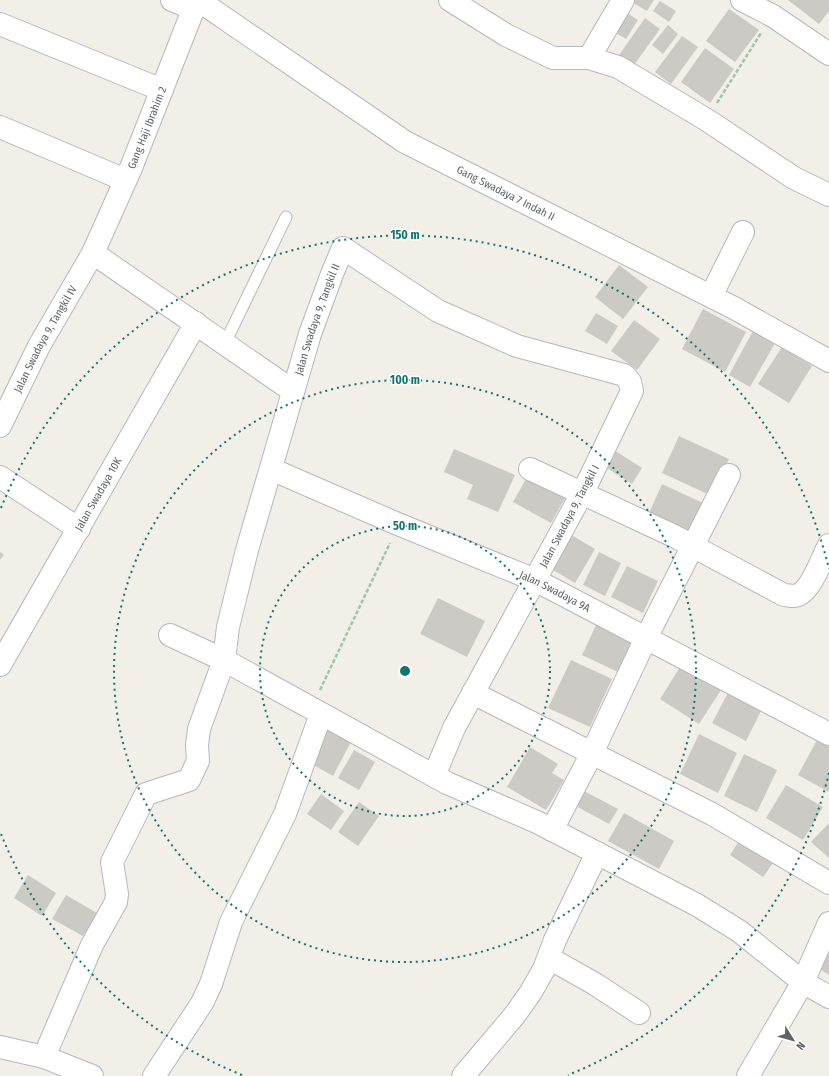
<svg xmlns="http://www.w3.org/2000/svg" width="829" height="1076" font-family="'Fira Sans Condensed',sans-serif">
	<style>
		.building { fill: #cccac5 }
		.lines { fill: none; stroke-linecap: round; stroke-linejoin: round }
		.lane-casing { stroke: #b5b8bc; stroke-width: 13 }
		.street-casing { stroke: #b5b8bc; stroke-width: 24 }
		.path { stroke: #9cc7a9; stroke-width: 2.5; stroke-dasharray: 4 2; stroke-linecap: butt }
		.lane { stroke: #fff; stroke-width: 11 }
		.street { stroke: #fff; stroke-width: 22 }
		.ring { fill: none; stroke: #0f766e; stroke-width: 2; stroke-dasharray: 2 4 }
		.labels { text-anchor: middle; stroke-width: 3; stroke-linejoin: round; paint-order: stroke }
		.street-label { font-size: 11px; fill: #5f6368; stroke: #fff }
		.centre { fill: #0f766e; stroke: #fff; stroke-width: 2 }
		.ring-label { font-size: 12px; text-anchor: middle; font-weight: bold; fill: #0f766e; stroke: #fff; stroke-width: 3; stroke-linejoin: round; paint-order: stroke }
	</style>
	<rect width="100%" height="100%" fill="#f1efe8"/>
	<path class="building" d="M634,0H654L647,11L633,3Z
		M788,0H829V11L819,24Z
		M660,1L676,11L669,22L653,11Z
		M729,9L759,30L735,62L706,41Z
		M623,10L638,20L626,39L611,30Z
		M645,18L660,29L634,65L619,55Z
		M668,25L678,34L663,54L652,45Z
		M682,36L698,47L671,84L655,72Z
		M705,48L734,69L710,103L681,82Z
		M619,265L648,287L623,319L595,297Z
		M703,309L746,332L725,372L682,349Z
		M596,313L618,326L607,344L585,331Z
		M634,320L660,339L637,370L611,351Z
		M753,331L775,343L750,387L729,375Z
		M782,347L812,366L789,403L758,384Z
		M679,436L729,459L712,496L662,473Z
		M454,449L515,475L498,512L467,499L473,485L444,472Z
		M614,450L642,468L632,484L604,466Z
		M527,477L565,498L551,523L513,502Z
		M662,484L703,503L690,532L649,513Z
		M568,533L595,549L575,583L548,567Z
		M0,552L4,555L0,560Z
		M599,552L621,563L605,596L583,585Z
		M627,566L658,581L643,613L611,597Z
		M438,598L485,621L467,657L420,634Z
		M597,623L635,641L620,673L582,655Z
		M571,660L612,679L590,727L548,708Z
		M682,664L721,690L699,724L660,699Z
		M730,689L763,707L746,741L712,723Z
		M326,727L352,740L333,776L308,762Z
		M699,734L737,753L718,793L680,774Z
		M818,738L829,744V792L798,775Z
		M530,747L558,764L552,773L564,780L546,810L507,787Z
		M354,750L375,762L359,790L338,778Z
		M744,754L777,770L757,812L724,796Z
		M786,785L823,807L803,840L766,818Z
		M584,791L618,809L609,824L576,806Z
		M321,794L344,811L331,830L307,814Z
		M359,802L379,816L358,846L338,832Z
		M624,813L674,841L659,869L608,841Z
		M829,823V858L811,842Z
		M741,838L775,860L763,877L730,855Z
		M28,875L56,893L42,916L14,898Z
		M66,895L97,913L83,936L52,919Z
		M829,949V975L817,967Z"/>
	<g class="lines">
		<defs>
			<path id="lane" d="M225,343L286,217"/>
			<g id="street">
				<path d="M172,0L193,9"/>
				<path id="s1" d="M198,0L405,142L734,308L829,361"/>
				<path d="M450,0L506,35L553,58H589L618,67L707,120L794,178L829,195"/>
				<path d="M742,0L773,16L829,54"/>
				<path d="M0,24L162,90"/>
				<path d="M589,58L623,0"/>
				<path d="M0,127L125,180"/>
				<path d="M93,253L293,391"/>
				<path d="M711,296L743,232"/>
				<path id="s2" d="M0,426L39,346L93,253L131,168L197,0"/>
				<path id="s3" d="M271,469L393,522L535,580L829,734"/>
				<path d="M530,469L674,536L784,595C787,595 791,596 794,596C810,595 822,558 829,545"/>
				<path d="M0,477L79,529"/>
				<path d="M170,635L224,660L447,783L539,823L697,905L739,931L803,982L829,997"/>
				<path id="s4" d="M0,665L196,323"/>
				<path d="M473,693L712,814L829,883"/>
				<path d="M552,830L592,753L646,638L729,475"/>
				<path d="M549,958L595,984L639,1013"/>
				<path d="M0,1047L44,1057L92,1076"/>
				<path id="s5" d="M44,1057L92,945L116,902L117,894L112,862L146,794L189,780L198,761L197,745L199,729L224,660L228,627L247,550L310,334L332,274L343,248L438,311L517,346L624,375L630,382L632,391L585,488L454,728L434,776"/>
				<path d="M154,1076L202,1003L211,984L231,922L285,814L321,714"/>
				<path d="M463,1076L514,1016L531,992L544,969L555,940L597,853"/>
				<path d="M748,1076L803,982L829,923"/>
			</g>
		</defs>
		<use href="#lane" class="lane-casing"/>
		<use href="#street" class="street-casing"/>
		<path class="path" d="M717,103L761,33
			M320,690L390,543"/>
		<use href="#lane" class="lane"/>
		<use href="#street" class="street"/>
	</g>
	<g class="ring">
		<circle cx="405" cy="671" r="145"/>
		<circle cx="405" cy="671" r="291"/>
		<path d="M829 773A436 436 0 0 1 568 1075M242 1075A436 436 0 0 1 1 834M1 508A436 436 0 0 1 829 569"/>
	</g>
	<g class="labels">
		<g class="street-label">
			<text dy="4" stroke="none"><textPath href="#s2" startOffset="333">Gang Haji Ibrahim 2</textPath></text>
			<text dy="4" stroke="none"><textPath href="#s1" startOffset="364">Gang Swadaya 7 Indah II</textPath></text>
			<text dy="4" stroke="none"><textPath href="#s5" startOffset="813">Jalan Swadaya 9, Tangkil II</textPath></text>
			<text dy="4" stroke="none"><textPath href="#s2" startOffset="98">Jalan Swadaya 9, Tangkil IV</textPath></text>
			<text dy="4" stroke="none"><textPath href="#s4" startOffset="197">Jalan Swadaya 10K</textPath></text>
			<text transform="translate(569 516) rotate(-62)" y="4">Jalan Swadaya 9, Tangkil I</text>
			<text dy="4" stroke="none"><textPath href="#s3" startOffset="309">Jalan Swadaya 9A</textPath></text>
		</g>
	</g>
	<circle cx="405" cy="671" r="6" class="centre"/>
	<g class="ring-label">
		<text x="405" y="239">150 m</text>
		<text x="405" y="384">100 m</text>
		<text x="405" y="530">50 m</text>
	</g>
	<g transform="translate(793 1040) rotate(127)" stroke="#ffffff" stroke-width="3" paint-order="stroke">
	<path d="M0-3L7 15L0 10L-7 15Z" fill="#5f6368"/>
	<text y="-6" font-size="11" font-weight="bold" text-anchor="middle" fill="#5f6368">N</text>
	</g>
</svg>
